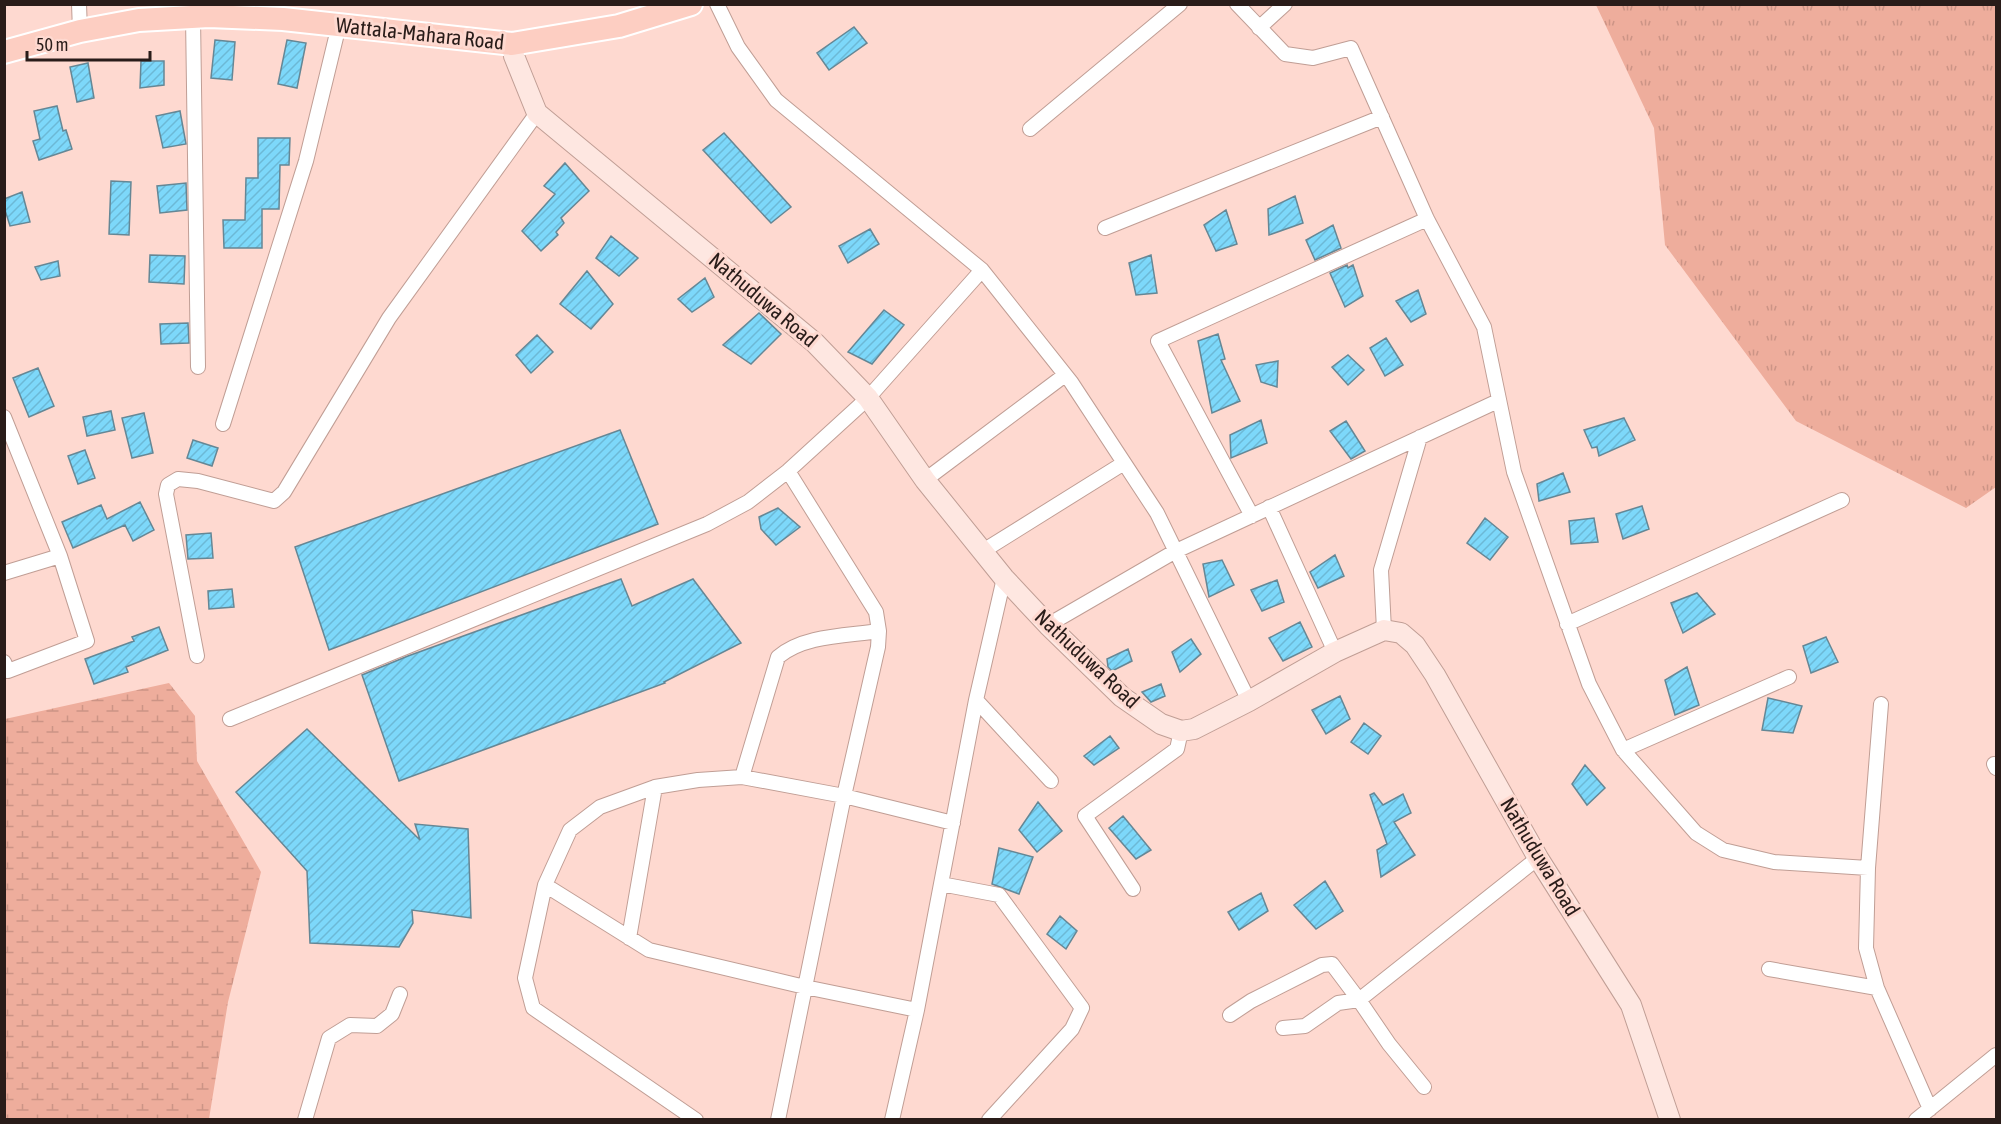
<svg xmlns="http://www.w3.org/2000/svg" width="2001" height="1124" font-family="'Asap Condensed',sans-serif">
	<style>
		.grass { fill: url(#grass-tufts) }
		.wetland { fill: url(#wetland-marsh) }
		.building { fill: url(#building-hatch); stroke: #658795; stroke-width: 1.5 }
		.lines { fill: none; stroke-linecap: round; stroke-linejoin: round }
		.street-casing { stroke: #c09e95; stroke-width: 16 }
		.secondary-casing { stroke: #c09e95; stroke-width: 22 }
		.primary-casing { stroke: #fff; stroke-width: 26 }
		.street { stroke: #fff; stroke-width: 14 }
		.secondary { stroke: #fee7e1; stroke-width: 20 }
		.primary { stroke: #fdcec2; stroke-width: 22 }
		.labels { text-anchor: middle; stroke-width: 6; stroke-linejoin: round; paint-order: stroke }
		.street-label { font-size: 21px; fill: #291c19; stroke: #fed9d0 }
	</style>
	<defs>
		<pattern id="grass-tufts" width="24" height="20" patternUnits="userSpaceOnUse" patternTransform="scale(1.5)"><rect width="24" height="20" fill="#eead9c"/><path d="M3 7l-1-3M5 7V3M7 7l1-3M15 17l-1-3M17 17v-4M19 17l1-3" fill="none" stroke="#cc9486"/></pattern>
		<pattern id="wetland-marsh" width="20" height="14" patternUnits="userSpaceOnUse" patternTransform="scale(1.5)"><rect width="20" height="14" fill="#eead9c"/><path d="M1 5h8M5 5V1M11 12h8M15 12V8" fill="none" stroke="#cc9486"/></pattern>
		<pattern id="building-hatch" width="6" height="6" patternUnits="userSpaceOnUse" patternTransform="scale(1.5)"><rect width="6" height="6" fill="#7dd8fa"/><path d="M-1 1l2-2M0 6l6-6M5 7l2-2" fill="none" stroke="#6cb9d6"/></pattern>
	</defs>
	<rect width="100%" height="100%" fill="#fed9d0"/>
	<path class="grass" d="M1596,5H1996V487L1966,508L1796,421L1665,245L1654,128Z"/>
	<path class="wetland" d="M169,683L195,716L197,761L261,872L228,1002L209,1119H5V719Z"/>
	<path class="building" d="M854,27L867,43L829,70L817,53Z
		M215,40L235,42L232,80L211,78Z
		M287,40L306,43L297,88L278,84Z
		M141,61H164V85L140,88Z
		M88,63L94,98L77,102L70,67Z
		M57,106L63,131L66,130L72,149L39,160L33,141L40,139L34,111Z
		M180,111L186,144L163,148L156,116Z
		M724,133L791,207L771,223L703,150Z
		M258,138H290L289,165H280L279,209H262V248H224L223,220H245L246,178H258Z
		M565,163L589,191L561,218L564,223L556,232L558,235L541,251L522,231L555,194L544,186Z
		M111,181L131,182L129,235L109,234Z
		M186,183L187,210L160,213L157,186Z
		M22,192L30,222L10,226L4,207V199Z
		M1295,196L1303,223L1269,235L1268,209Z
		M1226,210L1237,244L1216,251L1204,225Z
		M1333,225L1341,248L1315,260L1306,240Z
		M870,229L879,244L848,263L839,246Z
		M611,236L638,258L619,276L596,258Z
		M150,255L185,256L184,284L149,282Z
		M1151,255L1157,293L1136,295L1129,263Z
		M58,261L60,276L41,280L35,267Z
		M1347,265L1348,268L1353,265L1363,296L1345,307L1330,273Z
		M587,271L613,304L591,329L560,304Z
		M705,278L714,297L692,312L678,299Z
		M1418,290L1426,314L1411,322L1396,301Z
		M884,310L904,325L872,364L848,352Z
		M759,313L781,334L751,364L723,345Z
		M188,323L189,343L161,344L160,324Z
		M1218,334L1225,359L1221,360L1240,401L1212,413L1198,341Z
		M537,335L553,352L531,373L516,355Z
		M1386,338L1403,365L1385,376L1370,348Z
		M1348,355L1364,370L1348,385L1332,367Z
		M1278,361L1277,387L1261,382L1256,365Z
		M38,368L54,406L29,417L13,378Z
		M111,411L115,430L87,436L83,417Z
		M144,413L153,453L132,458L122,418Z
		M1624,418L1635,440L1599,456L1597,447L1592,448L1584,430Z
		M1261,420L1267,443L1231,458L1230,435Z
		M1346,421L1365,451L1351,459L1330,431Z
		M620,430L658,524L329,650L295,547Z
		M193,440L218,448L212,466L187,458Z
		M85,450L95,478L78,484L68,456Z
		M1563,473L1570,492L1539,501L1537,484Z
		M140,502L154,530L133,541L125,525L73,548L62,522L101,505L107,519Z
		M1642,506L1649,529L1623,539L1616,514Z
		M778,508L800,527L776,545L761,529L759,517Z
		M1485,518L1508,537L1490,560L1467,543Z
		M1594,518L1598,542L1571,544L1569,521Z
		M211,533L213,558L188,559L186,535Z
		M1335,555L1344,576L1318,588L1310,572Z
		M1222,560L1234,585L1209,597L1203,564Z
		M621,579L632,606L693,579L741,643L664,682L665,683L399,781L362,675L408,656Z
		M1277,580L1284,602L1262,611L1251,590Z
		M232,589L234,607L209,609L208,591Z
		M1697,593L1715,614L1683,633L1671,603Z
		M1300,622L1312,647L1283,661L1269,638Z
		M159,627L168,650L126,667L128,672L94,684L85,659L134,641L132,637Z
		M1826,637L1838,662L1811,673L1803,646Z
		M1191,639L1201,654L1180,672L1172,652Z
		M1128,649L1132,661L1112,671L1108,667L1107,659Z
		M1687,667L1699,705L1675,715L1665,680Z
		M1161,684L1165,696L1151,702L1142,692Z
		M1340,696L1350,719L1326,734L1312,710Z
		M1768,698L1802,706L1793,733L1762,730Z
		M1364,723L1381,736L1368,754L1351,742Z
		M307,729L420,840L415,824L468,829L471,918L412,910L413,923L399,947L310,943L307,871L236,792Z
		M1110,736L1119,748L1094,765L1084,756Z
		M1585,765L1605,788L1587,805L1572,784Z
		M1374,793L1383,805L1403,794L1411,813L1394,822L1415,855L1381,877L1377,850L1387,844L1370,795Z
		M1038,802L1062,831L1037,852L1019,830Z
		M1123,816L1151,850L1136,859L1109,828Z
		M999,848L1033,857L1019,894L992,884Z
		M1325,881L1343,911L1316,929L1294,905Z
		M1261,893L1268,911L1239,930L1228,912Z
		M1060,916L1077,931L1066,949L1047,934Z"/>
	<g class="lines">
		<defs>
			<path id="street" d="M79,4L80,31
				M717,4L738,47L776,100L982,270L1071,382L1157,513L1249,701
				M1237,4L1285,54L1313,58L1351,48L1427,219L1484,327L1514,472L1589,684L1623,750L1696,833L1723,850L1774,862L1868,868
				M193,17L198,367
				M1259,28L1285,4
				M1030,129L1180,4
				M1105,228L1382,117
				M4,417L60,556L87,641L8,671L4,662
				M223,424L306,161L339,25
				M925,480L1065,375
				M1269,507L1335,652
				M1252,516L1158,341L1427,219
				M983,551L1124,463
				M4,573L60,556
				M1567,624L1842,500
				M1048,625L1174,552L1498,401
				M1384,630L1381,570L1420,437
				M197,656L166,494L168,485L178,479L198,481L274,501L284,492L389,318L537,113
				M976,700L1051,781
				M1881,704L1868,868L1866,948L1877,988L1930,1109
				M230,719L707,524L748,502L788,471L868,398L982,270
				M1623,750L1789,677
				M1994,764L1996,768
				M742,777L778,657C804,635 846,636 879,631
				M941,884L999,895L1082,1008L1072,1029L989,1120
				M545,885L649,950L805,987L917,1010
				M1133,889L1085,816L1177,749L1181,731
				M629,938L655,787
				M1769,969L1877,988
				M1230,1015L1251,1001L1322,965L1332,964L1359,1000L1389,1044L1424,1087
				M1283,1028L1305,1026L1338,1003L1359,1000L1538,858
				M305,1120L329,1038L350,1025L377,1026L392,1014L400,994
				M696,1120L533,1008L525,978L545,885L570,830L600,807L655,787L698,780L742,777L844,796L953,823
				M778,1120L844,796L878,647L879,631L876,612L788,471
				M892,1120L917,1010L976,700L1004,578
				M1916,1120L1996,1055"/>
			<path id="secondary" d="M512,44L514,56L537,113L815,343L868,398L925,480L1004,578L1048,625L1122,697L1161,724L1181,731L1194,729L1249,701L1335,652L1384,630L1401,633L1415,645L1435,675L1538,858L1631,1005L1670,1120"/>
			<path id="primary" d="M4,52L80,31L139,20L209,16L283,19L512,44L619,26L691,4"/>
		</defs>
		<use href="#street" class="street-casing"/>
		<use href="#secondary" class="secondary-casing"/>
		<use href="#primary" class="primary-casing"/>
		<use href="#street" class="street"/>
		<use href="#secondary" class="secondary"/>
		<use href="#primary" class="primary"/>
	</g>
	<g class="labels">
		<g class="street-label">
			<text transform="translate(420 34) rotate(6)" y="7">Wattala-Mahara Road</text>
			<text transform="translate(763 300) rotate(40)" y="7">Nathuduwa Road</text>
			<text transform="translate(1087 659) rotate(43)" y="7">Nathuduwa Road</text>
			<text transform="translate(1540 857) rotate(59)" y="7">Nathuduwa Road</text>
		</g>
	</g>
	<rect width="2001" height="1124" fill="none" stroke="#291c19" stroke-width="12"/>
	<path d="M27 51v9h123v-9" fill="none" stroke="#291c19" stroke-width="3"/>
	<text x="36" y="51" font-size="18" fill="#291c19" stroke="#fed9d0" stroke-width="4.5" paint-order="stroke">50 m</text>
</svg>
